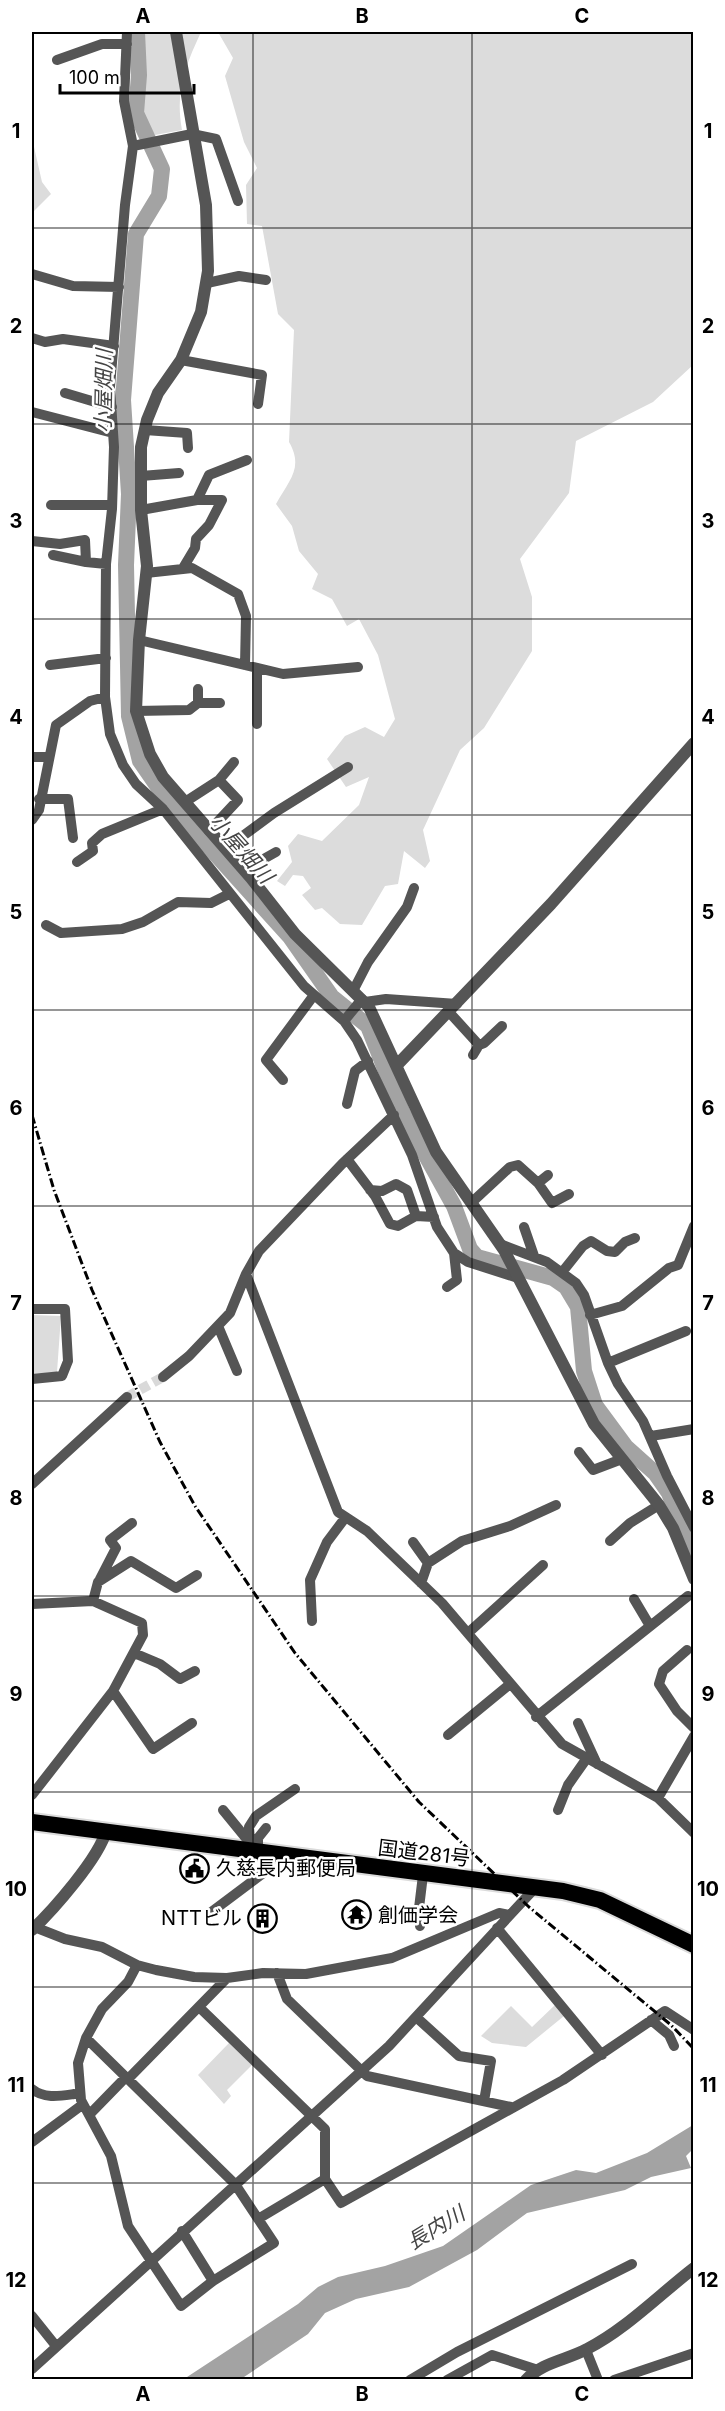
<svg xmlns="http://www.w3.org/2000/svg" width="725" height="2411" font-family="Inter,'Noto Sans JP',sans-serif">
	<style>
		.green { fill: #dcdcdc }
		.water { fill: #a3a3a3 }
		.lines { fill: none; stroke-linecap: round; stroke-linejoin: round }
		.river { stroke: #a3a3a3; stroke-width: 16 }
		.minor-tunnel { stroke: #d9d9d9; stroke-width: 10; stroke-dasharray: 10 5; stroke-linecap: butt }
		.trunk-casing { stroke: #dbdbdb; stroke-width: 20 }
		.minor { stroke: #555; stroke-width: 10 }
		.tertiary { stroke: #555; stroke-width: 12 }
		.trunk { stroke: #000; stroke-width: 16 }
		.rail { stroke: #000; stroke-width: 3; stroke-dasharray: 9 3 1.5 3; stroke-linecap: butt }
		.grid { fill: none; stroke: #000; stroke-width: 1.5; stroke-opacity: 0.55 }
		.labels { text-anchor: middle; stroke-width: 5; stroke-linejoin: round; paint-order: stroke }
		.street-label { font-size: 20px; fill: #000; stroke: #fff }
		.poi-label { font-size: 20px; fill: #000; stroke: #fff; text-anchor: start }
		.water-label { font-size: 21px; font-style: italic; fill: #444; stroke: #fff }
		.neatline { fill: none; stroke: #000; stroke-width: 2 }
		.grid-label { font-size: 20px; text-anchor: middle; font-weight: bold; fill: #000 }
	</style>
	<rect width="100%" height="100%" fill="#fff"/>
	<path class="green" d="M134,32H201C185,67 175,91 182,130L155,135L142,111Z
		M218,32H693V365L653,402L576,441L569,493L520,559L532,597V651L484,728L460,750L423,830L430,861L425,868L404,851L398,884L385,886L362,925L340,924L322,908L315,910L302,895L311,888L303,876L293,875L285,886L277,881L292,862L288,846L298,834L322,841L359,805L369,777L346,787L327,759L345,736L365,727L384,737L395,719L378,655L359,619L347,626L332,599L312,589L318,574L299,551L292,526L276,504C289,480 304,468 289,442L294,330L278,314L262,226L247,224L246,185L257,168L244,142L225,76L233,58Z
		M32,138L42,182L51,194L32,213Z
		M32,1315L61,1316L57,1372L32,1374Z
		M555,2005L564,2016L526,2047L492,2043L481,2036L511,2006L532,2027Z
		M229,2043L252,2065L227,2090L231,2096L224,2104L198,2075Z"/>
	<path class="water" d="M693,2125V2149L686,2156L691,2168L651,2177L625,2190L527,2213L477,2250L409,2287L356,2299L325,2313L308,2334L241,2379H184L298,2304L318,2287L338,2277L385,2266L443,2246L531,2185L576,2170L596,2173L647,2153Z"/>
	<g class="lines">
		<path class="river" d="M137,32L139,75L136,113L162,169L159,196L136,234L123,400L129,494L126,565L129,716L140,761L167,800L290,937L332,997L368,1026L403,1114L454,1206L470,1249L477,1257L553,1278L566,1287L578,1307L584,1371L595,1405L626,1447L655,1473L669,1493L694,1557"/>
		<path class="minor-tunnel" d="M127,1397L163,1377"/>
		<defs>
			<path id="trunk" d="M32,1822L563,1891L600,1900L694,1945"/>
		</defs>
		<use href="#trunk" class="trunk-casing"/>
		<path class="minor" d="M127,32L124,101L133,146L125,205L110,387L114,447L112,509L106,564L105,697L110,734L123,765L136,784L163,809L304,986L344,1021L357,1040L412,1155L437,1227L454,1253L468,1262L518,1278
			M57,60L102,44H127
			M133,146L192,134L216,139L238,201
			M32,274L73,286L119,287
			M207,283L239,276L266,280
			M32,338L45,342L63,339L114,346
			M181,360L262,375L258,404
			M65,393L112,407
			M32,412L113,433
			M145,430L187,433L188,448
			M141,476L179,473
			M51,505H112
			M141,510L197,500L209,475L247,460
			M32,541L60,544L85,540L86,562L106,564
			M53,555L86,562
			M183,568L195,548L196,539L209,525L222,500H197
			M146,573L192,568L238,594L246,616L245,665
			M139,640L283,674L358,667
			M50,665L106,658
			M198,703H220
			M136,711L189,710L198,703V689
			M257,724V669
			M32,757H48
			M39,799H68L73,838
			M185,802L219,780L234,762
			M32,820L39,810L56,725L90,701L105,697
			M209,831L238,800L219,780
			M225,849L274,813L348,767
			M77,862L93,851L92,843L102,834L163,809
			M244,870L276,852
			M46,925L61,933L122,929L143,922L178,902L211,903L229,894
			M353,991L368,962L407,907L414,888
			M365,1002L386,999L457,1004
			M449,1012L479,1045L473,1055
			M344,1021L362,999
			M479,1045L484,1043L502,1026
			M283,1080L266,1060L314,995
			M347,1104L355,1071L368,1061
			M347,1159L375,1196L390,1224L398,1226L416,1216L434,1217
			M538,1183L548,1175
			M370,1190L382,1191L396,1184L407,1190L416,1216
			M471,1203L510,1167L518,1165L538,1183L552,1203L569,1194
			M524,1227L534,1256
			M500,1244L547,1262L576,1283L584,1295L608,1363L618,1384L643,1421L667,1476L694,1528
			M563,1271L583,1246L591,1241L607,1251L615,1252L625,1242L635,1238
			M246,1274L338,1512L367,1531L442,1603L562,1744L658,1798L694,1833
			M447,1287L457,1280L454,1253
			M32,1309H65L68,1361L62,1376L32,1379
			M590,1315L622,1306L669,1268L678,1265L694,1226
			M218,1326L237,1371
			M608,1363L686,1331
			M163,1377L189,1356L230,1313L246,1274L259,1251L342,1164L394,1115
			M651,1436L694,1429
			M579,1452L593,1470L622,1459
			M32,1484L127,1397
			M610,1541L630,1523L659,1505
			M413,1542L428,1563
			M100,1579L116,1548L110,1540L132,1523
			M421,1583L428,1563L462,1541L510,1526L556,1505
			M634,1599L650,1626
			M93,1601L98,1582L131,1561L176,1588L197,1575
			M32,1604L93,1601L142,1623L143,1635L113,1691L32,1795
			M312,1621L310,1580L327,1542L345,1518
			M468,1633L543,1565
			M687,1650L663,1671L659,1684L677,1711L694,1728
			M134,1653L160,1664L180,1679L195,1671
			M113,1691L153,1749L192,1723
			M536,1717L688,1596
			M578,1723L597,1764
			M448,1735L510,1684
			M658,1798L694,1736
			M223,1810L250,1843
			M558,1810L568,1785L587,1758
			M250,1842L249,1827L256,1816L295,1789
			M258,1852V1838L266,1828
			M210,1913L262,1874L268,1854
			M32,1926L65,1939L102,1947L137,1965L156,1970L194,1977L227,1978L263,1973L306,1974L392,1958L499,1913L509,1915
			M420,1926L419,1908L423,1875
			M497,1928L602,2055
			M277,1973L287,1999L367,2076L511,2107
			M199,2007L325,2129V2179L341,2203L563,2080L665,2011L694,2030
			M416,2017L459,2056L491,2061L484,2101
			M651,2020L669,2035L674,2046
			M86,2038L235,2184L274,2243L213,2281L181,2306L128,2226L111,2156L81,2100L78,2063L86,2038L102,2009L128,1982L137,1965
			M128,2079L227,1978
			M32,2089C44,2099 60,2096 74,2094
			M89,2115L126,2077
			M32,2142L82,2105
			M258,2219L325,2179
			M182,2231L213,2281
			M32,2316L56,2346
			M586,2350L598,2380
			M32,2369L389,2046L535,1888
			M410,2380L457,2352L632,2264
			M447,2380L492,2355L535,2369
			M614,2380L694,2353"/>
		<path class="tertiary" d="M176,32L206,205L208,271L201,312L181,360L158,393L147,420L141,447V510L147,566L139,640L136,711L150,754L163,777L251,878L295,934L369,1007L436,1152L504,1250L594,1424L659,1505L673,1528L694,1579
			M397,1065L551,904L694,743
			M32,1930C53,1910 99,1858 106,1831
			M526,2380C542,2362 567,2360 587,2349C626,2329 659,2295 694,2268"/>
		<use href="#trunk" class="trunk"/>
		<path class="rail" d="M32,1115L54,1190L92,1290L160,1442L195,1506L295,1653L419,1802L529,1907L671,2025L694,2049"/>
	</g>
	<path class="grid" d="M253,32V2380M472,32V2380M32,228H694M32,424H694M32,619H694M32,815H694M32,1010H694M32,1206H694M32,1401H694M32,1596H694M32,1792H694M32,1987H694M32,2183H694"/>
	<defs>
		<symbol id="civic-ring" viewBox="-11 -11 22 22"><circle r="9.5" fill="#fff" stroke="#000" stroke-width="1.5"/><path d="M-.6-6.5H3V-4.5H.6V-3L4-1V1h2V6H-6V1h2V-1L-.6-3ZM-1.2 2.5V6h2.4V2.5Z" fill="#000"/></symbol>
		<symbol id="temple-ring" viewBox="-11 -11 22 22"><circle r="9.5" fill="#fff" stroke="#000" stroke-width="1.5"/><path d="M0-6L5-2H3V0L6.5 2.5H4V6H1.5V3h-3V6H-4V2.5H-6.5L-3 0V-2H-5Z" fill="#000"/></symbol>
		<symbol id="building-ring" viewBox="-11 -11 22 22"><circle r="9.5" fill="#fff" stroke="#000" stroke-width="1.5"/><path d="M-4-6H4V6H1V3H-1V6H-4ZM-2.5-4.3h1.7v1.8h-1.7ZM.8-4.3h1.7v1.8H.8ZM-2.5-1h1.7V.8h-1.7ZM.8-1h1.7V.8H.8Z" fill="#000"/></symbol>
	</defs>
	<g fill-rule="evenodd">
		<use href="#civic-ring" x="178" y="1852" width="33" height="33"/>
		<use href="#temple-ring" x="340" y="1898" width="33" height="33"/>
		<use href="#building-ring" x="246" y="1902" width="33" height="33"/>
	</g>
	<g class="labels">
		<g class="street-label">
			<text transform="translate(424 1853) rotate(7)" y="7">国道281号</text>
		</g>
		<g class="poi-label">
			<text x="216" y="1875">久慈長内郵便局</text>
			<text x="378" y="1922">創価学会</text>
			<text x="242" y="1925" text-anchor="end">NTTビル</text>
		</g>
		<g class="water-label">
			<text transform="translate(104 391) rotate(-89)" y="7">小屋畑川</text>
			<text transform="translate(241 849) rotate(48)" y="7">小屋畑川</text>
			<text transform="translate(436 2228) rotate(-31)" y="7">長内川</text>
		</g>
	</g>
	<rect width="725" height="2411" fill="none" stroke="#ffffff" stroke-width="66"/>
	<path d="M60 84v9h134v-9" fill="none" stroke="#000000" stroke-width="3"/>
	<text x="69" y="84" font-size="18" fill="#000000" stroke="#ffffff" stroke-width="4.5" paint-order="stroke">100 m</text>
	<rect x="33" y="33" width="659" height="2345" class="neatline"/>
	<g class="grid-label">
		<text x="143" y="23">A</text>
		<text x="362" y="23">B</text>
		<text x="582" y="23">C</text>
		<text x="16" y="138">1</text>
		<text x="708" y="138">1</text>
		<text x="16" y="333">2</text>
		<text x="708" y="333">2</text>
		<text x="16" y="528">3</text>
		<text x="708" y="528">3</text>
		<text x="16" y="724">4</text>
		<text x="708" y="724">4</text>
		<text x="16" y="919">5</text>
		<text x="708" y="919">5</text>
		<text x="16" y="1115">6</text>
		<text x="708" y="1115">6</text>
		<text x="16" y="1310">7</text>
		<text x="708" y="1310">7</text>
		<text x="16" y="1505">8</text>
		<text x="708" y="1505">8</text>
		<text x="16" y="1701">9</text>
		<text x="708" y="1701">9</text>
		<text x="16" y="1896">10</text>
		<text x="708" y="1896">10</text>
		<text x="16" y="2092">11</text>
		<text x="708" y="2092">11</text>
		<text x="16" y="2287">12</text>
		<text x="708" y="2287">12</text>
		<text x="143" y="2401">A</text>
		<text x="362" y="2401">B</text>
		<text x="582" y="2401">C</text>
	</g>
</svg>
